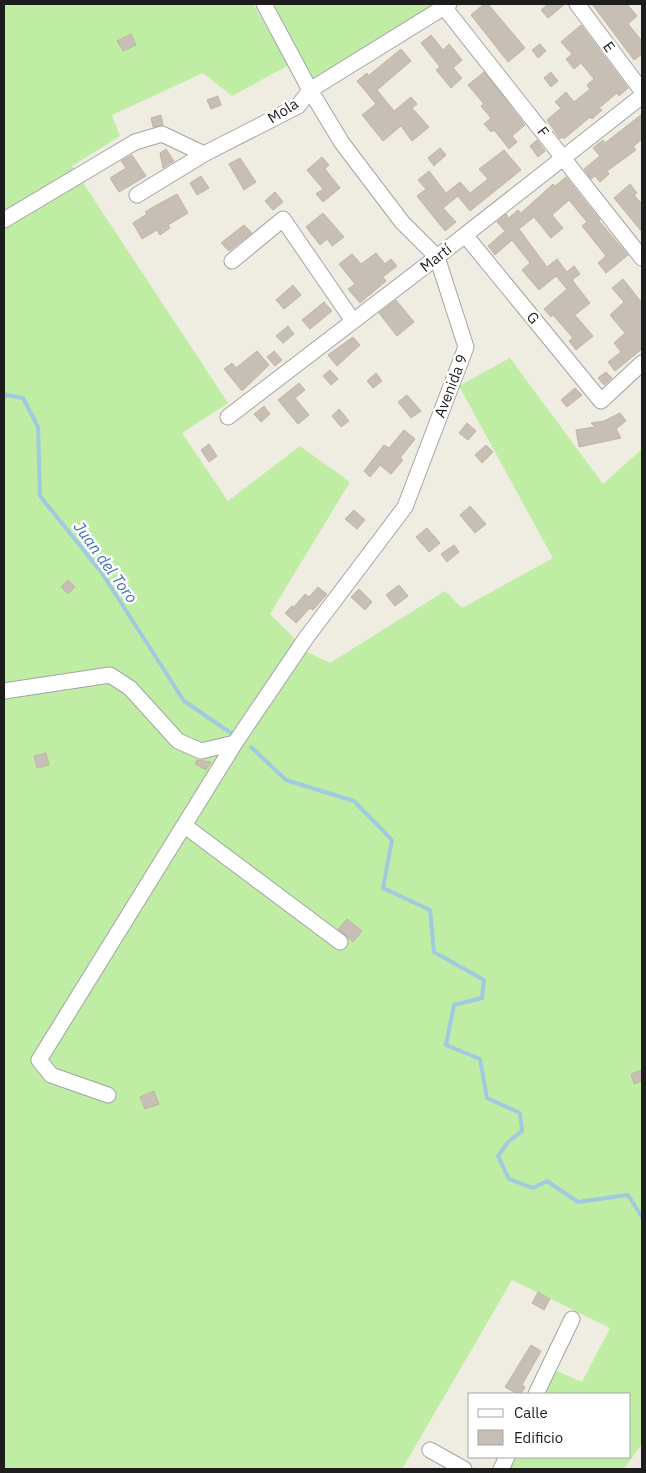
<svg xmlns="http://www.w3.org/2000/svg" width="646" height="1473" font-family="'IBM Plex Sans',sans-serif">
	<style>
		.grass { fill: #bfeda4 }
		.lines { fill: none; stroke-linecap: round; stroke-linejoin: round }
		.stream { stroke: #9fcae0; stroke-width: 4 }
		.building { fill: #c7bfb5; stroke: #c2b4a3 }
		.minor-casing { stroke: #a4a4a4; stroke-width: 17 }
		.minor { stroke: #fff; stroke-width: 15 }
		.labels { text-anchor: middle; stroke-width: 5; stroke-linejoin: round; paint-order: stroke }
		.street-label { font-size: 15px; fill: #1d1d1d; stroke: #fff }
		.water-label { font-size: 16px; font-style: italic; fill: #436eb3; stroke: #fff }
	</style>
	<rect width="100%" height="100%" fill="#efece2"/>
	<path class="grass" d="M4,4H253L289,65L232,96L203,73L112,115L120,136L72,166L228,403L182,433L228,501L300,446L350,482L270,614L309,653L330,663L445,591L462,608L553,558L459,386L510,358L603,484L642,449V1444L624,1469H507L513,1457H630V1394H543L555,1370L582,1382L610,1328L512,1280L402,1469H4Z
		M274,4H434L313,81Z"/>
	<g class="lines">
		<path class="stream" d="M4,398L6,395L23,398L38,427L40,496L102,573L184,701L231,733
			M251,747L286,780L354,801L392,840L383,888L430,910L434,952L484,980L482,998L454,1005L446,1045L480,1059L487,1098L520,1113L522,1131L508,1142L498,1156L509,1179L533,1188L547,1181L578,1202L628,1195L642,1217"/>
	</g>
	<path class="building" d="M484,4H488L525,48L508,62L471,15Z
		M548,4H565L548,18L541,10Z
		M592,4H627L637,16L628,24L642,41V54L634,60Z
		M581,25L628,88L619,96L617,93L599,108L602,110L592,119L590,117L564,139L562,137L560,139L547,120L561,108L555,102L566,92L574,102L590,89L587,85L594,79L581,63L574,69L566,59L572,54L561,42Z
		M131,34L136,45L123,51L117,41Z
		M431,35L443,50L449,44L462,60L453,68L462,78L451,88L436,70L440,67L421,43Z
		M540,44L546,51L538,58L532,50Z
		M401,49L411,61L377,90L394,111L411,97L417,104L412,108L429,127L412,141L401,126L383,141L362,115L376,104L357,81L367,73L368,76Z
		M484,72L525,125L512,136L517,142L509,149L494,130L491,132L484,124L491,118L481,106L484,104L468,85Z
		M551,72L558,81L551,87L544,78Z
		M218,96L221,105L211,109L207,100Z
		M642,114V139L633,147L636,150L607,171L609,174L600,182L595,176L591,179L584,169L600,156L593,148L603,140L605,143Z
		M161,115L163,125L153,127L151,118Z
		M537,140L545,151L538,157L530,146Z
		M440,148L446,155L434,166L428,158Z
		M166,149L174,161L163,168L160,153Z
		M504,150L521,170L470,211L458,196L443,208L456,222L445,231L417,196L426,189L418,180L429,171L446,193L460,182L470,193L488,179L479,169Z
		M132,155L146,176L119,192L110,178L126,168L121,161Z
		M322,157L329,165L325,169L340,188L323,202L316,194L323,189L307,170Z
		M240,158L256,182L244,190L229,164Z
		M201,176L209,188L197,195L190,183Z
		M566,177L600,220L599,221L628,255L606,273L598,263L606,256L582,226L587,222L569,200L552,215L563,228L551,238L534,217L519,229L547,267L557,259L567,272L574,266L580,274L572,280L590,303L575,315L593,336L576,350L569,341L573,338L553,315L551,317L544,309L567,289L556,276L539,290L522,270L530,263L512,240L495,255L488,246L505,231L497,222L506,214L509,218L518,210L521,213L553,184L555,186Z
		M630,184L637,193L634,195L642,204V232L614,198Z
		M275,192L283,202L273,210L265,201Z
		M177,194L188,213L168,225L170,228L160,235L157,230L142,239L133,223L147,214L145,212L155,206Z
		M323,213L344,237L332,246L327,239L320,245L306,227Z
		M244,225L252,233L229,251L221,243Z
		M376,253L385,264L391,259L397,266L383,277L386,281L360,303L348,289L355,284L339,264L352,254L361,264Z
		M623,279L642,303V349L615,371L608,362L621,352L614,343L625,333L610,315L624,302L612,288Z
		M293,285L301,295L284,309L276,300Z
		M396,300L414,322L397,336L379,313Z
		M324,302L332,311L310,329L302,320Z
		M288,326L294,334L283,343L276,336Z
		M353,337L360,345L337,366L328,355Z
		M257,351L269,365L242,391L224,369L232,363L236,368Z
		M274,351L282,360L275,366L267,357Z
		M330,370L338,379L331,385L323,376Z
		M606,372L612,378L604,385L598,378Z
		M376,373L382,381L373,388L367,381Z
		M299,383L305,390L295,398L309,415L298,424L278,400Z
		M575,388L582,395L567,407L561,400Z
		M407,395L421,411L411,418L398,402Z
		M264,406L270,414L261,422L254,414Z
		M339,409L349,421L341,427L332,416Z
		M620,413L626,421L616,429L621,438L579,447L576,430L595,427L591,423L604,421Z
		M467,423L476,431L468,440L459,433Z
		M404,430L415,439L400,458L403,460L391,474L380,465L370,477L364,471L384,445L389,448Z
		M209,444L217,456L209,462L201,450Z
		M486,445L493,452L482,463L475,455Z
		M470,506L486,524L475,533L460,515Z
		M354,510L365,520L357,529L345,519Z
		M427,528L440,543L429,552L416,537Z
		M454,545L459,552L447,562L441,554Z
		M68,580L75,587L68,594L61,587Z
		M399,585L408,596L395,606L386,595Z
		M318,587L327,594L313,610L310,608L296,623L285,613L292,606L294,607L305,594L309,597Z
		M359,589L372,602L365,610L351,597Z
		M46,753L49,765L37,768L34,756Z
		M197,760L211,762L206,770L195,764Z
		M347,919L362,931L353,942L338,929Z
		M642,1070V1081L634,1084L631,1074Z
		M154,1091L159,1104L145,1109L140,1097Z
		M538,1292L550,1299L544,1310L532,1303Z
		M531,1345L541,1351L522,1385L525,1387L521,1394H517L505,1387Z"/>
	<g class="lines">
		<defs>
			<path id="minor" d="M577,4L642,91
				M444,7L642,258
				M137,195L204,154L298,106L310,90L449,4
				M4,220L135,142L162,134L204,154
				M465,235L601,401L642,363
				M232,261L283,219L353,321
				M228,417L437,257L642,96
				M4,691L110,675L130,688L178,741L201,751L235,743
				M185,826L340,942
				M108,1095L51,1075L39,1060L235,743L306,638L405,507L466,347L437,257L402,222L342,143L310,90L264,4
				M536,1394L572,1319
				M430,1450L464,1469
				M501,1469L507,1457"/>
		</defs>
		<use href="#minor" class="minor-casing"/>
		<use href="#minor" class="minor"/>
	</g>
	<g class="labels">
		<g class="street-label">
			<text transform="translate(609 47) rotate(53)" y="5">E</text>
			<text transform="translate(283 111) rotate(-32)" y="5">Mola</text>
			<text transform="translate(543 132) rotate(52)" y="5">F</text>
			<text transform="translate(436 258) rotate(-38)" y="5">Martí</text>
			<text transform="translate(533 318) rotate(51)" y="5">G</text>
			<text transform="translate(451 386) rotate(-69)" y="5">Avenida 9</text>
		</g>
		<g class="water-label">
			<text transform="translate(106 562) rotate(54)" y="6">Juan del Toro</text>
		</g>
	</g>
	<rect width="646" height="1473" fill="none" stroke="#1d1d1d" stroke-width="10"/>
	<rect x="468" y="1393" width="162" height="65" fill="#ffffff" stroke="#a5a5a5"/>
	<rect x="478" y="1409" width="25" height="8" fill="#ffffff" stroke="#a5a5a5"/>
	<text x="514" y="1418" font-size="15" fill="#1d1d1d">Calle</text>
	<rect x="478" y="1430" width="25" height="15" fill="#c7bfb5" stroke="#a5a5a5"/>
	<text x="514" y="1443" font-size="15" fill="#1d1d1d">Edificio</text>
</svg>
